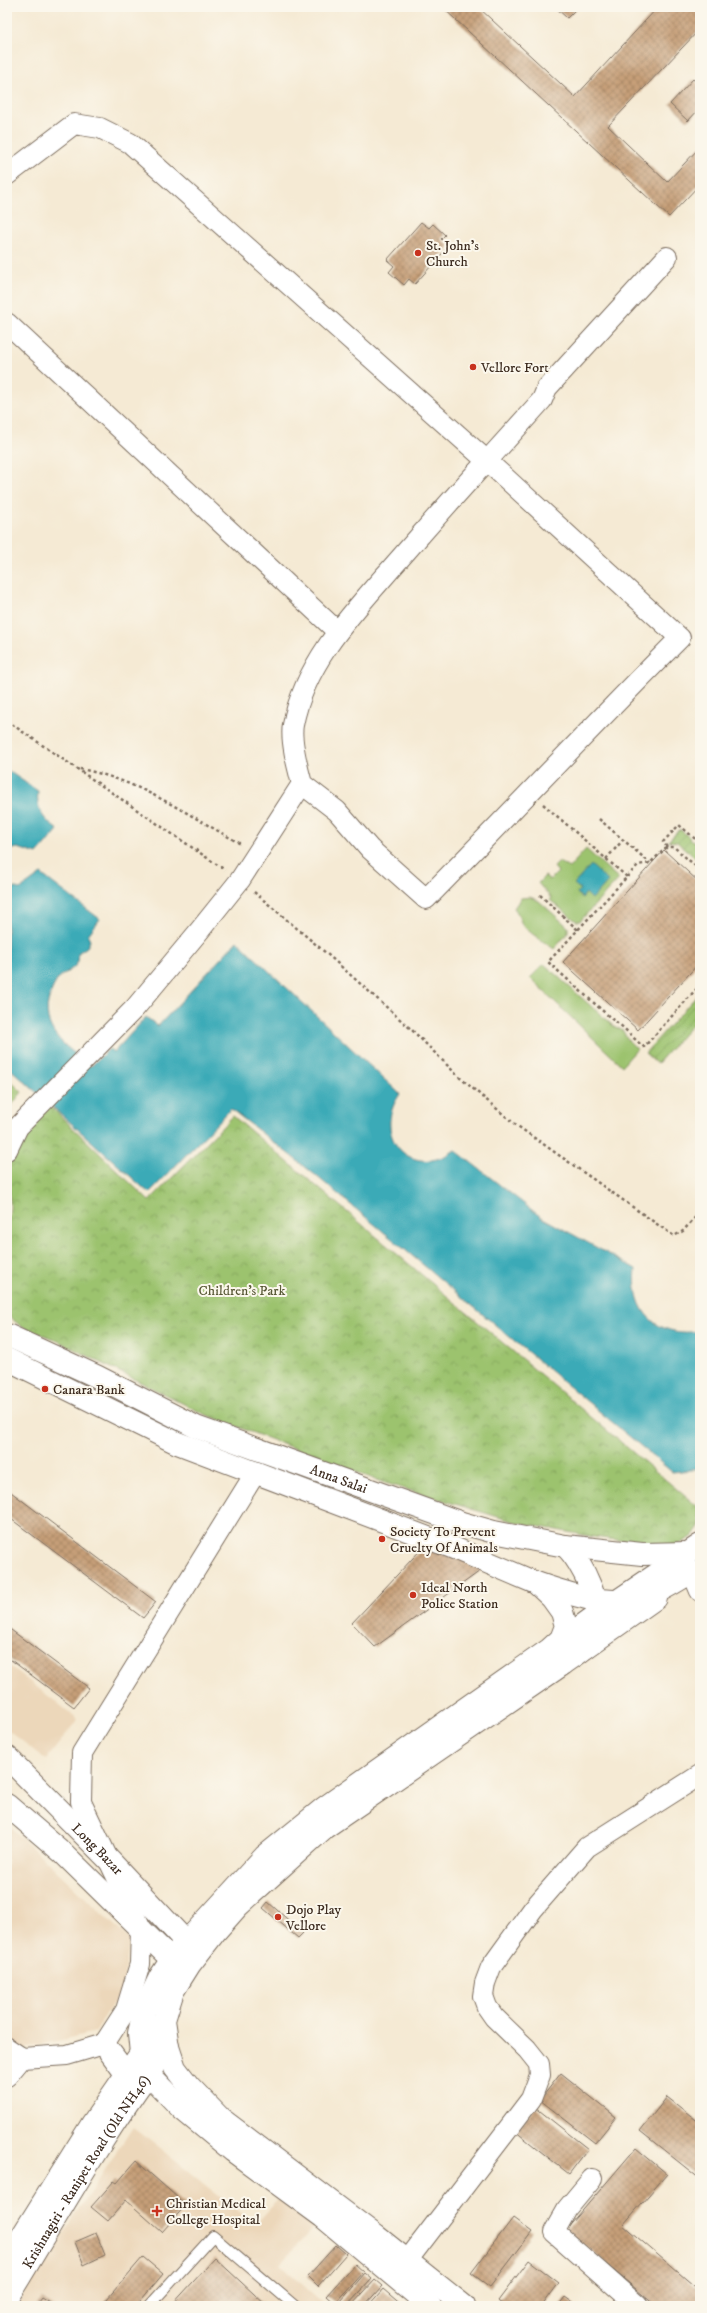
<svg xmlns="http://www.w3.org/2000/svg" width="707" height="2313" font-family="'IM FELL DW Pica',serif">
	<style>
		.built { fill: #ecd7ba }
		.grass { fill: #9cc36e; stroke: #6c7646 }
		.park { fill: url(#park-crowns); stroke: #6c7646 }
		.garden { fill: url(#garden-furrows); stroke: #6c7646 }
		.water { fill: #3aaab7; stroke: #3a6a6a }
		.building { fill: url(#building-cross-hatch) }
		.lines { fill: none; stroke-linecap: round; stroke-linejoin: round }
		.service-casing { stroke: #7c6d5e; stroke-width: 12 }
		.minor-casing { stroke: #7c6d5e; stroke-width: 22 }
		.primary-casing { stroke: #7c6d5e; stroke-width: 24 }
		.trunk-casing { stroke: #7c6d5e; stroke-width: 24 }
		.path { stroke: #7c6d5e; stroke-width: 2.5; stroke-dasharray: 3 3; stroke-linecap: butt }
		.service { stroke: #fff; stroke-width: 10 }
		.minor { stroke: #fff; stroke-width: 20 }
		.primary { stroke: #fff; stroke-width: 22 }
		.trunk { stroke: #fff; stroke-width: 22 }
		.poi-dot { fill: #c8321e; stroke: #fbf7ec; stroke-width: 1.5 }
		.labels { text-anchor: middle; stroke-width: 4; stroke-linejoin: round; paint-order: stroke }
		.poi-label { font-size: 14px; fill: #3b2a1e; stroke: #fbf7ec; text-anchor: start }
		.park-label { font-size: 14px; fill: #585836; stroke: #fbf7ec }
		.street-label { font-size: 14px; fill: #3b2a1e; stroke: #fbf7ec }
	</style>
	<defs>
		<pattern id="park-crowns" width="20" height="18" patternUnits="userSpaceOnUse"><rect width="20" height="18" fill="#9cc36e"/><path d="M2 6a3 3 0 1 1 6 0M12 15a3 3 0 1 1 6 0" fill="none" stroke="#809f5a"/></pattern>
		<pattern id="garden-furrows" width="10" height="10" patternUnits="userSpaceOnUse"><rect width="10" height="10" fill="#9cc36e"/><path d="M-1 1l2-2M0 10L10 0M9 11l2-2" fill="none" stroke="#809f5a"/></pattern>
		<pattern id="building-cross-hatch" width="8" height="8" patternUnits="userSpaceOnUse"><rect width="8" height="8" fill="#c69f78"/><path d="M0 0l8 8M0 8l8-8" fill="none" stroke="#a28262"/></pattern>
	</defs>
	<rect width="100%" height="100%" fill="#fbf7ec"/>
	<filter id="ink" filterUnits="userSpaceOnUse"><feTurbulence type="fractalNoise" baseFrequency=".025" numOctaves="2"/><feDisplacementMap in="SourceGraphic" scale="8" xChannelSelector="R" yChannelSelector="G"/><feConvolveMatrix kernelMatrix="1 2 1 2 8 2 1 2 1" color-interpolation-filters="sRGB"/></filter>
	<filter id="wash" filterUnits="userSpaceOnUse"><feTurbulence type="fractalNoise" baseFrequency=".012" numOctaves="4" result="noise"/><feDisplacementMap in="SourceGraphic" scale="16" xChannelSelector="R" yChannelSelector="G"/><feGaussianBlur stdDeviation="0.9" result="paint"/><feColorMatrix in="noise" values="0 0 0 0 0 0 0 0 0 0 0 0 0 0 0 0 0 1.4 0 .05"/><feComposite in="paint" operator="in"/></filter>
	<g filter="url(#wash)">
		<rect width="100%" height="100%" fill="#f5ead4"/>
		<path class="built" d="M7,1664L78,1719L46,1760L7,1729Z
			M7,1824L130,1940L122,1989L95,2032L24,2049L7,2038Z
			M133,2127L255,2225L281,2196L315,2226L280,2264L326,2306H16Z"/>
		<path class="grass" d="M586,849L619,879L580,921H576L550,900L551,898L538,883L545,876L550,880L558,872L554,867L559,862L569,868Z
			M530,897L539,901L568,927V933L554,949C546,943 524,930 521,922C518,916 519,914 514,908L521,898Z
			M544,964L612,1025L623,1031L627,1039L637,1049L622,1066L530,978Z"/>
		<path class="park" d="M7,1078L22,1092L7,1111Z
			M47,1103L149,1201L233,1116L698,1507L700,1525L692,1537L674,1547L594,1537L515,1522L382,1482L204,1414L54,1339L22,1327L7,1315V1222C15,1202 5,1187 9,1168C13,1142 30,1122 47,1103Z"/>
		<path class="garden" d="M680,829L700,847V862L677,842L668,841Z
			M700,992V1016L657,1064L645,1053Z"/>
		<path class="water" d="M7,770L38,791C36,810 43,819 58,830L37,854L18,848L7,850Z
			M591,865L608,881L592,899L586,893L582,898L577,893L580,889L574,884Z
			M41,874L100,919L88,935L90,941L87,947L78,953C81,968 69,969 60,977C54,983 50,994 48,1002C42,1033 70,1049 91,1066L109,1049L114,1052L146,1017L158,1026L237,941L400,1094C370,1137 412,1181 455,1150L541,1217L636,1269C631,1312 657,1338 700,1331V1469L672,1472L309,1170L231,1109L149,1193L7,1066V1053L10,1050L7,1047V886L20,889Z"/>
		<g id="blocks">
			<path class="building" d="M442,7H478L575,97L658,7H700V29L608,126L667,182L700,147V184L669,217Z
				M555,7H578L567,18Z
				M693,79L700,85V108L688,121L670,104Z
				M421,222L429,228L433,224L445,235L441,239L449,246L415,284L409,279L404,285L389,272L394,266L387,260Z
				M664,850L700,883V962L638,1030L563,962Z
				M7,1489L156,1602L143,1618L7,1516Z
				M428,1542L487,1566L375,1647L352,1623Z
				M7,1627L89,1688L74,1707L7,1657Z
				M268,1902L303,1933L298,1938L263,1908Z
				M561,2073L616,2117L595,2143L540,2100Z
				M667,2097L700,2123V2179L640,2131Z
				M535,2107L588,2149L569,2174L515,2131Z
				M636,2148L667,2174L623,2225L700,2291V2306H656L566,2230Z
				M136,2161L186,2205L162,2232L126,2200L108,2221L91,2207L114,2181L117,2183Z
				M513,2218L532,2232L490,2287L471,2273Z
				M96,2233L105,2255L84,2265L75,2242Z
				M336,2245L346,2254L318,2286L308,2276Z
				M143,2257L163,2274L136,2306H101Z
				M215,2258L267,2306H218L215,2303L213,2306H171Z
				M529,2260L559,2283L542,2306H504L498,2301Z
				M355,2264L364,2272L335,2304L326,2296Z
				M365,2273L372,2279L347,2306L341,2301Z
				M375,2280L382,2286L364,2306H351Z
				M383,2289L403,2306H368Z
				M565,2297L575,2304L573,2306H558Z
				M42,2298L55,2306H36Z"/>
		</g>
	</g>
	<g filter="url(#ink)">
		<use href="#blocks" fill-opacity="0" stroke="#7c6d5e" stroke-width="1"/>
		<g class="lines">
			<defs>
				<path id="service" d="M149,2306L213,2236L295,2306"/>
				<path id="minor" d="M7,175L74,124L100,128L130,143L487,461L542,400L547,388L667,257
					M7,323L338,632
					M7,1133L18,1127L135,1008L200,930L240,880L302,784L337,811L370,849L426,899C511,813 594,724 680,638L487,461C456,494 426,529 396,563C355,610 305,661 293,725C290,740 298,769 302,784
					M7,1150L18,1127
					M692,1572L700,1591
					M7,2048L22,2058L7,2076
					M22,2058L67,2055L104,2044L126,2010L140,1964L141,1928L81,1802L82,1753L256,1472
					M592,2179L567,2209L554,2232L638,2306
					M407,2261L531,2099L540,2075L539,2064L527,2049L494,2017L487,2007L483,1996L485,1983L491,1967L533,1909L587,1847L700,1775"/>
				<g id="primary">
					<path d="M565,1546L642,1554L688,1553"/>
					<path d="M536,1583C568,1594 605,1607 639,1598C658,1594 676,1581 692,1572"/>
					<path d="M553,1647L598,1614L700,1545"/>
					<path d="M585,1648L656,1598"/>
					<path id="s1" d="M7,1757L111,1862L186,1942"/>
					<path d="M7,1805L63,1853L171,1959"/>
					<path d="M104,2044L127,2075L132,2086"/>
					<path d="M7,2260L92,2124L164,2020"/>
					<path id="s2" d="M7,2298C58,2215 108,2124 168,2047"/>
				</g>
				<g id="trunk">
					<path id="s3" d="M7,1335L98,1377L196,1427L462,1523L494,1532L565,1546C582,1560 605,1611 597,1633C591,1646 574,1656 563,1664L324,1828L238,1906L215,1932L190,1964L173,1991L164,2020L168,2047L175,2068L189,2086L220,2118L376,2236L464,2306"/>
					<path d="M7,1359L175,1442L449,1546L536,1583L552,1598L562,1612L566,1626L561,1639L550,1649L324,1808L265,1856L176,1953L160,1977L144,2011L139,2033L141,2054L147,2073L182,2109L233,2151L323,2217L430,2306"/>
				</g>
			</defs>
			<use href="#service" class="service-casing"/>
			<use href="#minor" class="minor-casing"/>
			<use href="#primary" class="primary-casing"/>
			<use href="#trunk" class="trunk-casing"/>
			<path class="path" d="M7,721L225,870
				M80,769C137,779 190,816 241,844
				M543,804L627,877
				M599,819L650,863
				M667,847L663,842L679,825L700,843
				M606,859L623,840
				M700,870L674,847H667L650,863L638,865L548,962L613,1020C625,1027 632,1038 644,1047L700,985
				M254,892L326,953L412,1030L458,1076L516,1125L674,1236L683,1231L700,1212
				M540,895L578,930"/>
			<use href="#service" class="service"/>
			<use href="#minor" class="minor"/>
			<use href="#primary" class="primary"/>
			<use href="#trunk" class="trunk"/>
		</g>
	</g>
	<g class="poi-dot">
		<circle cx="418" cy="253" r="4"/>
		<circle cx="473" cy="367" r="4"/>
		<circle cx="45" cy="1389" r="4"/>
		<circle cx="382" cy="1539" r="4"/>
		<circle cx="413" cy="1595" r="4"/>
		<circle cx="278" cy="1917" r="4"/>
		<path d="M155 2205h4v4h4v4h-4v4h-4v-4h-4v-4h4z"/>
	</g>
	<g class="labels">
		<g class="poi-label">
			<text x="426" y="250">St. John's<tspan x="426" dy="16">Church</tspan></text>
			<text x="481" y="372">Vellore Fort</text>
			<text x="53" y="1394">Canara Bank</text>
			<text x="390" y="1536">Society To Prevent<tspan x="390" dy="16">Cruelty Of Animals</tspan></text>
			<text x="421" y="1592">Ideal North<tspan x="421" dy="16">Police Station</tspan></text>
			<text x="286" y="1914">Dojo Play<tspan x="286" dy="16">Vellore</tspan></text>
			<text x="166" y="2208">Christian Medical<tspan x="166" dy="16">College Hospital</tspan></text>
		</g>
		<g class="park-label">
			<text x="242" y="1295">Children's Park</text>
		</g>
		<g class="street-label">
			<text dy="5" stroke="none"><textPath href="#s3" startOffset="362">Anna Salai</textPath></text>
			<text dy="5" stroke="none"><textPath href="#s1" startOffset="129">Long Bazar</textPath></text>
			<text dy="5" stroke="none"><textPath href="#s2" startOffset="149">Krishnagiri - Ranipet Road (Old NH46)</textPath></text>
		</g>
	</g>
	<rect width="707" height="2313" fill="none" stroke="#fbf7ec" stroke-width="24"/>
</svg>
